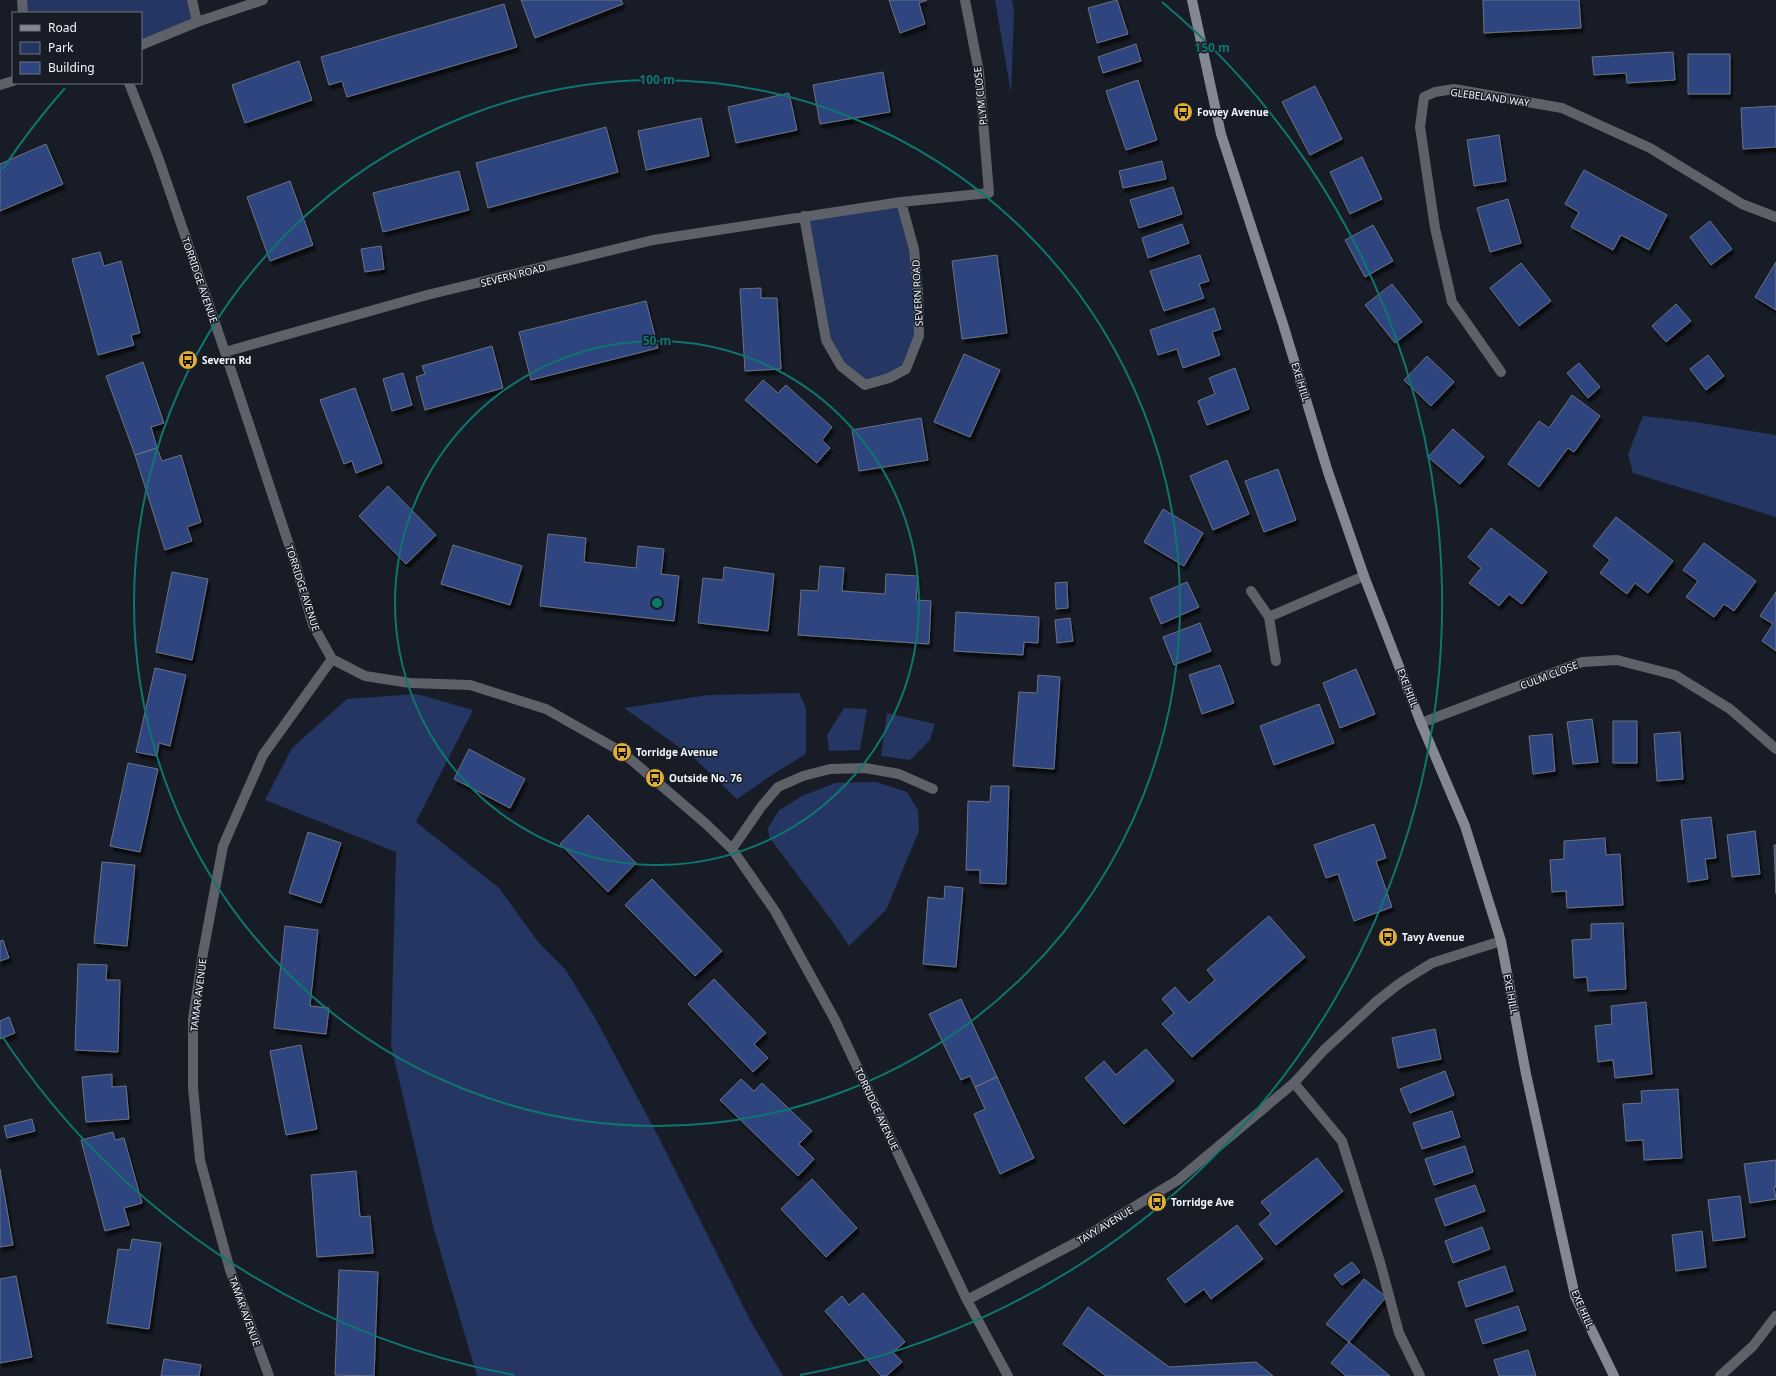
<svg xmlns="http://www.w3.org/2000/svg" width="1776" height="1376" font-family="'Noto Sans',sans-serif">
	<style>
		.green { fill: #243661 }
		.building { fill: #2d4580; stroke: #6c7280; filter: url(#shadow) }
		.lines { fill: none; stroke-linecap: round; stroke-linejoin: round }
		.lane { stroke: #5e6167; stroke-width: 10 }
		.street { stroke: #5e6167; stroke-width: 10 }
		.secondary { stroke: #848892; stroke-width: 10 }
		.ring { fill: none; stroke: #0f766e; stroke-width: 2 }
		.labels { text-anchor: middle; stroke-width: 3; stroke-linejoin: round; paint-order: stroke }
		.street-label { font-size: 10px; fill: #f1f5fc; stroke: #171c26 }
		.poi-label { font-size: 10px; font-weight: bold; fill: #f1f5fc; stroke: #171c26; text-anchor: start }
		.centre { fill: #0f766e; stroke: #171c26; stroke-width: 2 }
		.ring-label { font-size: 12px; text-anchor: middle; font-weight: bold; fill: #0f766e; stroke: #171c26; stroke-width: 3; stroke-linejoin: round; paint-order: stroke }
	</style>
	<defs>
		<filter id="shadow"><feDropShadow dx="2.5" dy="4.5" stdDeviation="1" flood-color="#0009"/></filter>
	</defs>
	<rect width="100%" height="100%" fill="#171c26"/>
	<path class="green" d="M22,0H192L197,22L141,45V13H23Z
		M995,0H1012L1014,12L1011,93Z
		M901,202L914,249L919,336L906,369L865,385L841,366L826,340L804,216Z
		M1643,416L1695,422L1776,435V517L1633,473L1628,454Z
		M799,693L806,708V754L778,771L737,799L693,757L624,708L708,695Z
		M417,694L473,710L416,822L499,888L539,943L565,969L594,1016L657,1134L750,1320L783,1376H477L434,1230L391,1045L396,852L265,800L292,748L347,699Z
		M844,708L867,709L860,750L829,751L827,735Z
		M887,713L935,724L930,740L910,760L881,756Z
		M876,782L907,792L918,810L919,831L886,910L849,946L833,922L769,837L768,828L779,810L802,796L835,783Z"/>
	<path class="building" d="M521,0H621L623,4L535,38Z
		M889,0H927L919,3L925,24L900,33Z
		M1117,0L1128,34L1097,43L1088,8Z
		M1483,0H1579L1581,28L1484,33Z
		M504,4L517,47L347,97L342,81L329,85L321,57Z
		M1136,44L1141,61L1103,73L1098,57Z
		M1673,52L1675,80L1627,83L1626,73L1594,75L1592,57Z
		M1688,54H1730V94H1688Z
		M299,61L312,100L245,123L232,85Z
		M883,72L890,112L820,124L813,85Z
		M1138,80L1157,140L1126,150L1106,91Z
		M1315,86L1342,139L1310,155L1282,102Z
		M789,93L797,130L736,143L728,107Z
		M1776,106V147L1743,149L1741,108Z
		M701,118L709,156L646,170L638,131Z
		M606,127L618,172L488,208L476,163Z
		M1499,135L1506,181L1474,186L1467,140Z
		M46,144L63,184L0,211V164Z
		M1362,157L1382,199L1350,214L1330,172Z
		M1162,161L1166,179L1123,188L1119,171Z
		M1584,170L1667,215L1649,250L1621,235L1613,250L1571,227L1579,212L1565,204Z
		M459,171L469,210L383,232L373,193Z
		M290,181L313,245L270,261L247,197Z
		M1173,187L1182,214L1139,228L1130,200Z
		M1508,199L1521,243L1490,252L1477,208Z
		M1710,221L1732,249L1711,265L1690,237Z
		M1182,224L1189,243L1148,258L1142,238Z
		M1373,225L1393,261L1365,277L1345,240Z
		M381,246L384,269L365,272L361,249Z
		M100,252L104,266L121,261L140,333L131,335L134,345L98,355L72,259Z
		M997,255L1007,333L962,339L952,261Z
		M1200,255L1209,281L1199,284L1204,298L1164,311L1150,271Z
		M1776,262V310L1755,297Z
		M1521,263L1551,301L1519,326L1490,288Z
		M1392,284L1422,322L1395,343L1365,305Z
		M761,288V298H777L781,369L745,371L740,289Z
		M646,301L658,348L531,380L519,332Z
		M1676,304L1691,321L1666,342L1652,326Z
		M1214,308L1221,329L1212,332L1220,355L1183,368L1177,349L1158,355L1150,330Z
		M492,346L503,388L425,410L416,377L425,374L422,366Z
		M964,354L1000,370L970,437L934,422Z
		M1708,355L1724,376L1706,390L1690,369Z
		M1427,356L1454,382L1431,406L1404,380Z
		M143,362L164,423L151,427L157,448L135,455L106,376Z
		M1579,363L1600,387L1588,398L1567,373Z
		M1235,368L1249,409L1207,425L1198,401L1215,394L1209,378Z
		M403,373L412,405L392,411L383,379Z
		M763,380L778,393L786,385L832,427L822,440L830,448L817,463L745,400Z
		M355,388L382,463L356,473L352,461L344,464L320,400Z
		M1572,395L1600,416L1574,452L1568,448L1539,487L1508,464L1539,421L1549,428Z
		M921,418L928,460L859,471L852,430Z
		M1453,429L1484,457L1460,484L1428,457Z
		M157,448L162,461L181,455L201,522L187,527L192,541L165,550L135,455Z
		M1227,460L1249,514L1213,530L1190,476Z
		M1278,469L1296,520L1264,532L1245,481Z
		M388,486L436,535L406,564L359,516Z
		M1163,509L1203,533L1184,566L1144,542Z
		M1616,517L1673,561L1648,593L1635,583L1627,594L1600,573L1610,560L1593,546Z
		M1491,528L1547,572L1522,604L1509,594L1499,606L1469,583L1481,568L1468,557Z
		M548,534L586,538L584,562L636,568L638,546L664,549L661,574L679,576L674,621L540,606Z
		M1704,543L1756,581L1734,611L1724,604L1714,617L1686,597L1698,581L1683,570Z
		M453,545L522,566L510,605L441,584Z
		M820,566L844,568L842,591L885,594L886,574L918,576L916,600L931,601L929,644L798,635L801,590L818,591Z
		M724,567L774,574L768,631L698,623L703,578L723,580Z
		M172,572L208,579L192,660L156,652Z
		M1067,582L1068,608L1056,609L1055,583Z
		M1187,582L1199,607L1161,624L1150,598Z
		M1776,592V651L1762,641L1773,624L1760,616Z
		M956,612L1039,617L1038,643L1024,642L1023,655L954,651Z
		M1070,618L1073,641L1057,643L1055,620Z
		M1200,623L1211,651L1174,665L1163,637Z
		M1220,665L1234,703L1202,714L1189,675Z
		M155,668L186,675L170,746L159,743L157,756L136,752Z
		M1356,669L1375,714L1340,728L1323,683Z
		M1038,675L1060,677L1054,769L1013,766L1019,692L1037,693Z
		M1319,704L1334,743L1274,765L1260,726Z
		M1592,719L1598,762L1573,764L1567,722Z
		M1613,721H1637V763H1613Z
		M1680,732L1683,779L1657,781L1654,734Z
		M1552,734L1555,771L1533,774L1529,736Z
		M469,749L525,779L510,808L454,779Z
		M128,763L158,769L140,852L110,846Z
		M991,786H1009L1006,884L980,883V870H966L968,801L990,802Z
		M588,815L636,863L608,892L560,844Z
		M1711,817L1716,858L1705,859L1708,879L1688,882L1681,820Z
		M1374,824L1386,858L1376,861L1392,907L1354,921L1338,874L1326,878L1314,845Z
		M1755,831L1760,874L1732,877L1727,835Z
		M308,832L341,843L321,903L289,893Z
		M1605,838L1606,855L1620,854L1623,905L1567,908L1566,891L1552,892L1550,860L1564,859V841Z
		M1774,845H1776V894Z
		M102,862L135,865L127,946L94,943Z
		M652,879L722,951L695,976L625,905Z
		M945,886L963,888L956,967L923,964L928,897L944,899Z
		M1269,916L1305,957L1192,1057L1162,1024L1174,1013L1162,999L1175,987L1189,1003L1215,980L1207,970Z
		M1623,923L1626,989L1588,991L1587,977L1574,978L1572,940L1591,939V924Z
		M285,926L318,930L310,1006L329,1008L326,1034L274,1028Z
		M3,940L9,958L0,961V941Z
		M78,964L107,965L106,980H120L118,1052L75,1050Z
		M714,979L766,1033L754,1044L768,1058L753,1072L688,1004Z
		M961,999L997,1077L975,1087L970,1076L961,1080L929,1014Z
		M1646,1002L1652,1074L1615,1078L1613,1060L1598,1062L1595,1026L1612,1024L1611,1006Z
		M9,1017L15,1033L0,1039V1021Z
		M1435,1029L1441,1059L1398,1068L1392,1038Z
		M301,1045L317,1129L286,1135L270,1051Z
		M1146,1049L1174,1081L1124,1124L1085,1078L1104,1061L1116,1075Z
		M1445,1071L1454,1095L1410,1113L1400,1089Z
		M112,1074V1087L126,1086L129,1119L86,1122L82,1077Z
		M997,1077L1034,1158L1000,1174L974,1114L985,1109L975,1087Z
		M741,1079L754,1091L762,1083L812,1131L799,1144L814,1159L798,1176L720,1100Z
		M1678,1089L1682,1158L1644,1160L1643,1140L1626,1141L1623,1104L1642,1103L1641,1091Z
		M1452,1111L1460,1137L1422,1149L1413,1123Z
		M32,1119L35,1131L7,1138L4,1126Z
		M113,1132L115,1140L124,1138L142,1203L124,1208L129,1225L105,1231L81,1140Z
		M1465,1146L1473,1172L1434,1185L1425,1159Z
		M1317,1158L1343,1191L1276,1245L1259,1224L1271,1214L1261,1202Z
		M1776,1160V1187H1774L1776,1199L1750,1203L1744,1164Z
		M0,1169L13,1245L0,1247Z
		M356,1171L360,1217L370,1216L373,1253L317,1257L311,1175Z
		M812,1179L857,1228L826,1257L781,1209Z
		M1475,1185L1485,1211L1445,1226L1435,1199Z
		M1740,1196L1745,1237L1713,1241L1708,1200Z
		M1237,1225L1263,1259L1211,1299L1204,1289L1185,1303L1167,1279Z
		M1482,1227L1490,1249L1453,1263L1445,1241Z
		M1702,1231L1706,1267L1676,1271L1672,1235Z
		M132,1239L161,1243L149,1329L107,1323L118,1249L130,1250Z
		M1352,1262L1360,1272L1342,1285L1334,1275Z
		M1505,1266L1513,1291L1466,1307L1458,1282Z
		M339,1270L378,1272L374,1376L335,1375Z
		M16,1276L32,1357L0,1363V1279Z
		M1364,1279L1386,1297L1349,1342L1326,1324Z
		M863,1293L905,1342L893,1352L902,1362L886,1376H881L825,1311L842,1296L849,1305Z
		M1518,1306L1526,1330L1483,1344L1475,1320Z
		M1088,1307L1169,1367L1256,1362L1273,1376H1106L1063,1344Z
		M1349,1342L1390,1376H1346L1331,1363Z
		M1528,1350L1536,1376H1499L1494,1360Z
		M164,1359L201,1365L199,1376H161Z"/>
	<g class="lines">
		<path class="lane" d="M1294,1083L1342,1141L1380,1262L1399,1333L1420,1376"/>
		<path class="street" d="M22,0L23,13
			M192,0L197,22
			M141,45L197,22L263,0
			M129,83L158,157L225,352L296,566L313,625L332,659L365,676L410,683L470,685L546,709L622,752L705,823L732,849L775,911L835,1020L967,1300L1008,1376
			M0,85L13,81
			M804,216L826,340L841,366L865,385L889,378L906,369L919,336L918,293L914,249L901,202
			M225,352L427,295L653,240L901,202L989,193L979,72L965,0
			M1501,372L1452,302L1435,228L1420,127L1424,97L1435,92L1454,89L1562,108L1650,148L1742,204L1776,217
			M1251,591L1269,617L1276,661
			M1269,617L1364,576
			M1421,723L1582,662L1617,660L1675,675L1730,709L1776,749
			M732,849L761,807L778,787L803,776L830,769L865,768L899,774L933,789
			M967,1300L1075,1243L1178,1180L1294,1083L1323,1051L1377,1001L1400,983L1432,963L1501,941
			M269,1376L230,1270L200,1160L193,1088V1019L203,953L223,846L263,755L332,659
			M1720,1376L1753,1346L1776,1316"/>
		<path class="secondary" d="M1192,0L1221,134L1283,324L1328,472L1364,576L1421,723L1465,826L1501,941L1526,1074L1575,1296L1614,1376"/>
	</g>
	<g class="ring">
		<circle cx="657" cy="603" r="262"/>
		<circle cx="657" cy="603" r="523"/>
		<path d="M514 1375A785 785 0 0 1 2 1036M2 170A785 785 0 0 1 65 88M1162 2A785 785 0 0 1 800 1375"/>
	</g>
	<defs>
		<symbol id="bus-disc" viewBox="-11 -11 22 22"><circle r="9.5" fill="#e1af34" stroke="#171c26"/><path d="M-5-6H5V4H4V6H2V4H-2V6H-4V4H-5ZM-3.5-4V0h7V-4ZM-3.5 1.2v1.5H-2V1.2ZM2 1.2v1.5H3.5V1.2Z" fill="#111"/></symbol>
	</defs>
	<g fill-rule="evenodd">
		<use href="#bus-disc" x="1172" y="101" width="22" height="22"/>
		<use href="#bus-disc" x="177" y="349" width="22" height="22"/>
		<use href="#bus-disc" x="611" y="741" width="22" height="22"/>
		<use href="#bus-disc" x="644" y="767" width="22" height="22"/>
		<use href="#bus-disc" x="1377" y="926" width="22" height="22"/>
		<use href="#bus-disc" x="1146" y="1191" width="22" height="22"/>
	</g>
	<g class="labels">
		<g class="street-label">
			<text transform="translate(980 96) rotate(-96)" y="4">PLYM CLOSE</text>
			<text transform="translate(1490 97) rotate(8)" y="4">GLEBELAND WAY</text>
			<text transform="translate(513 275) rotate(-14)" y="4">SEVERN ROAD</text>
			<text transform="translate(200 280) rotate(71)" y="4">TORRIDGE AVENUE</text>
			<text transform="translate(917 293) rotate(-93)" y="4">SEVERN ROAD</text>
			<text transform="translate(1301 382) rotate(73)" y="4">EXE HILL</text>
			<text transform="translate(303 588) rotate(72)" y="4">TORRIDGE AVENUE</text>
			<text transform="translate(1549 675) rotate(-21)" y="4">CULM CLOSE</text>
			<text transform="translate(1408 688) rotate(69)" y="4">EXE HILL</text>
			<text transform="translate(1511 994) rotate(79)" y="4">EXE HILL</text>
			<text transform="translate(198 995) rotate(-83)" y="4">TAMAR AVENUE</text>
			<text transform="translate(877 1109) rotate(65)" y="4">TORRIDGE AVENUE</text>
			<text transform="translate(1105 1225) rotate(-31)" y="4">TAVY AVENUE</text>
			<text transform="translate(1583 1309) rotate(67)" y="4">EXE HILL</text>
			<text transform="translate(245 1311) rotate(70)" y="4">TAMAR AVENUE</text>
		</g>
		<g class="poi-label">
			<text x="1197" y="116">Fowey Avenue</text>
			<text x="202" y="364">Severn Rd</text>
			<text x="636" y="756">Torridge Avenue</text>
			<text x="669" y="782">Outside No. 76</text>
			<text x="1402" y="941">Tavy Avenue</text>
			<text x="1171" y="1206">Torridge Ave</text>
		</g>
	</g>
	<circle cx="657" cy="603" r="6" class="centre"/>
	<g class="ring-label">
		<text x="1212" y="52">150 m</text>
		<text x="657" y="84">100 m</text>
		<text x="657" y="345">50 m</text>
	</g>
	<rect x="12" y="12" width="130" height="72" fill="#171c26" stroke="#6e737c"/>
	<rect x="20" y="25" width="20" height="6" fill="#848892" stroke="#6e737c"/>
	<text x="48" y="32" font-size="12" fill="#f1f5fc">Road</text>
	<rect x="20" y="42" width="20" height="12" fill="#243661" stroke="#6e737c"/>
	<text x="48" y="52" font-size="12" fill="#f1f5fc">Park</text>
	<rect x="20" y="62" width="20" height="12" fill="#2d4580" stroke="#6e737c"/>
	<text x="48" y="72" font-size="12" fill="#f1f5fc">Building</text>
</svg>
